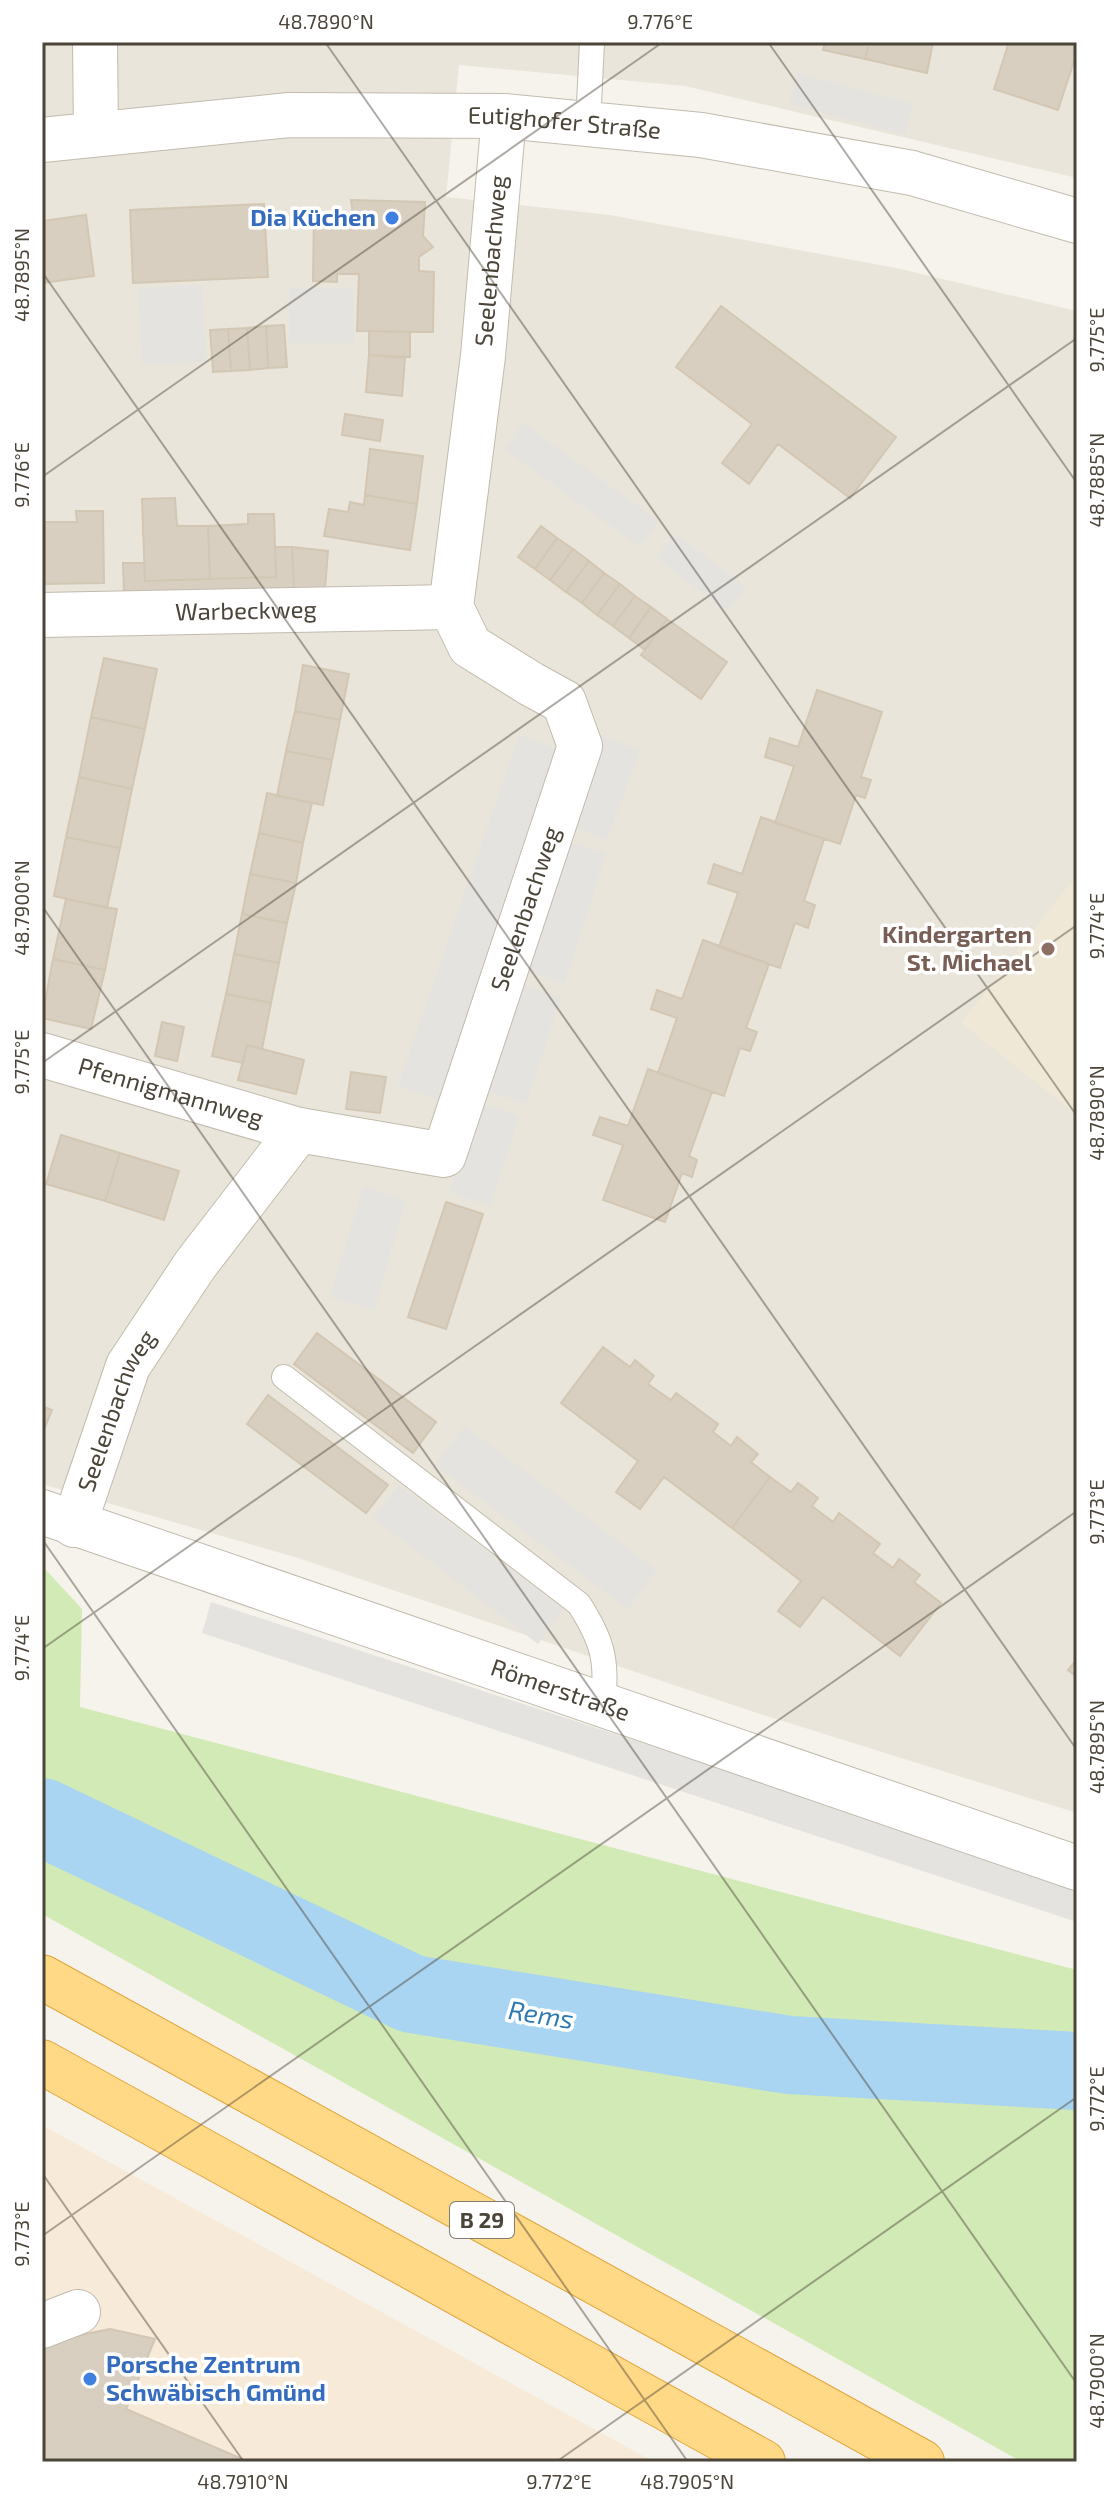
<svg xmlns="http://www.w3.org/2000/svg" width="1119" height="2504" font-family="'Exo 2',sans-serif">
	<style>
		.residential { fill: #eae5da }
		.commercial { fill: #f7ead8 }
		.education { fill: #efe8d6 }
		.green { fill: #d2eab5 }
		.parking { fill: #e5e3e0 }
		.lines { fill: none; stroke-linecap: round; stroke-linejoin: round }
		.river { stroke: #a9d4f2; stroke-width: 78 }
		.building { fill: #d8cfc1; stroke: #d3c7b4; stroke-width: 2 }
		.service-casing { stroke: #c2bbae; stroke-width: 26 }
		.minor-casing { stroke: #c2bbae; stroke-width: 46 }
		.tertiary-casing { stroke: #c2bbae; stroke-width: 46 }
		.trunk-casing { stroke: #e0a43c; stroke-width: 46 }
		.service { stroke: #fff; stroke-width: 24 }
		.minor { stroke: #fff; stroke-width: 44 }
		.tertiary { stroke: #fff; stroke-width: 44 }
		.trunk { stroke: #ffd985; stroke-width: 44 }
		.ticks { fill: none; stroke: #4b4439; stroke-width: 2; stroke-opacity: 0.45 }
		.shop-dot { fill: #3f7fe0; stroke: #fff; stroke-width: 3 }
		.education-dot { fill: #8d6e63; stroke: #fff; stroke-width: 3 }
		.labels { text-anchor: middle; stroke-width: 7; stroke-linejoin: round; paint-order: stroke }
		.shield { fill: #fff; stroke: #817c74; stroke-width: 2 }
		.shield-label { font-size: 22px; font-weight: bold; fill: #4b4439 }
		.street-label { font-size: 24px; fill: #4b4439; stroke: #fff }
		.shop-label { font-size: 24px; font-weight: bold; fill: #366cbe; stroke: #fff; text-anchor: end }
		.education-label { font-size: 24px; font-weight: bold; fill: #785e54; stroke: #fff; text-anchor: end }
		.water-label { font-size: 26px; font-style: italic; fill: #2e7ab2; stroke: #fff }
		.neatline { fill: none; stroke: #4b4439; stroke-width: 3 }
		.ticks-label { font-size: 20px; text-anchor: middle; fill: #4b4439 }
	</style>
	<rect width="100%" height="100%" fill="#f6f3ec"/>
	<path class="residential" d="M42,42H1077V178L685,86L459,65L446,197L610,215L896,268L1077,311V1813L757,1713L298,1558L42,1484Z"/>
	<path class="commercial" d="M42,2125L654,2462H42Z"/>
	<path class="education" d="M1077,875V1115L961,1023Z"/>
	<path class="green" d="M46,1570L82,1609L80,1707L1077,1970V2462H1022L42,1914V1571Z"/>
	<path class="parking" d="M797,73L913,104L905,135L790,104Z
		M202,285L206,362L142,365L138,288Z
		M289,288H353L354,343H289Z
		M523,423L659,521L640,547L505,450Z
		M675,533L746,587L728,612L656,558Z
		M519,735L567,752L446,1103L398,1086Z
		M599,735L640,750L607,840L566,825Z
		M562,840L606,854L565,983L521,970Z
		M520,984L561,998L526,1104L484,1090Z
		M479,1102L519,1116L490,1206L449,1192Z
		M363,1187L406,1200L374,1310L330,1297Z
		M465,1426L657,1570L628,1609L435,1465Z
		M399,1485L564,1610L538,1644L373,1518Z
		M211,1602L1077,1885V1922L202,1633Z"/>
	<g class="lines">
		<path class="river" d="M42,1817L412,1994L789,2055L1077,2071"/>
	</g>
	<path class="building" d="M825,42H869L865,59L823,50Z
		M869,42H933L927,73L865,59Z
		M1009,42H1077V52L1058,110L994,89Z
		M351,200L425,202L423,236L433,247L419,257V271L434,272L433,332L357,331L359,274H337V282L313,281L314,214L353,215Z
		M264,204L268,277L133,283L130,210Z
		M86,215L94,276L42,283V221Z
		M721,306L896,437L850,498L778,444L749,484L722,463L752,424L676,367Z
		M284,325L287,367L268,368L266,326Z
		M266,326L268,368L250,370L247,328Z
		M247,328L250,370L231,371L228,329Z
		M228,329L231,371L213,372L210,330Z
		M369,331L410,332V357L369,355Z
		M369,355L405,358L402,396L366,392Z
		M345,414L383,420L380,441L342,435Z
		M370,449L423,456L417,504L365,495Z
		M365,495L417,504L410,550L324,536L329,509L348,512L350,502L364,505Z
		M175,498L177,526H208L210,579L145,581L142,499Z
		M76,511H103L104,583L42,584V522H77Z
		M248,514H274L276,577L210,579L208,526L248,524Z
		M541,526L557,538L535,569L518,557Z
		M557,538L573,549L550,580L535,569Z
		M275,547H292L294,590L124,595L123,563H144L145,581L276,577Z
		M292,547L328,551L325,589L294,590Z
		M573,549L589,561L566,592L550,580Z
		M589,561L604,573L582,603L566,592Z
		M604,573L620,584L597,615L582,603Z
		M620,584L635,596L613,626L597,615Z
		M635,596L651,607L629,638L613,626Z
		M651,607L667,619L645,650L629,638Z
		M667,619L727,662L701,699L641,655Z
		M104,658L157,669L145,729L91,717Z
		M303,665L349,674L340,720L295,711Z
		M817,690L882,712L861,777L871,780L865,798L856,795L840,844L775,823L794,766L765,757L770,738L798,747Z
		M295,711L340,720L332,760L286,751Z
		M91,717L145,729L132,789L79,777Z
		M286,751L332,760L323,805L277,796Z
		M79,777L132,789L120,848L66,837Z
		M267,793L312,803L303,843L259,833Z
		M761,817L824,839L804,901L815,905L808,928L795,923L780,968L719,947L738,893L708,883L714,864L742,874Z
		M259,833L303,843L296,883L250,874Z
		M66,837L120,848L107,908L54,896Z
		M250,874L296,883L287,923L242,914Z
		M66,899L117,909L105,970L53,959Z
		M242,914L287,923L279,963L234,954Z
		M703,940L769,964L746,1028L757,1032L750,1051L740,1048L724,1096L658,1073L677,1018L651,1009L657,990L682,999Z
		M234,954L279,963L271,1003L226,994Z
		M53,959L105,970L91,1029L42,1018Z
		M226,994L271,1003L262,1049L247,1045L243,1063L212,1056Z
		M162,1022L184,1027L177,1061L155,1056Z
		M247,1045L304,1060L296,1094L238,1080Z
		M648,1069L712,1092L689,1156L697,1160L692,1177L682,1173L665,1222L603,1200L623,1145L593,1135L600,1117L628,1126Z
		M351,1072L386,1077L380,1113L346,1109Z
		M61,1135L120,1153L105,1201L46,1184Z
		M120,1153L179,1171L164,1220L105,1201Z
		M446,1202L483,1214L446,1329L408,1317Z
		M317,1333L436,1422L413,1453L294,1364Z
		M603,1347L630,1367L635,1360L654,1376L648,1384L671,1400L676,1393L718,1424L713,1432L731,1446L737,1437L758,1454L751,1462L770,1477L732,1528L664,1477L640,1509L616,1492L638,1461L561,1403Z
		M268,1395L388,1485L366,1513L247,1424Z
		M42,1406L52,1410L42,1434Z
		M770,1477L791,1492L798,1483L818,1498L812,1506L833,1522L839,1513L880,1544L873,1553L893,1568L899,1559L920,1575L914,1582L941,1603L900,1656L823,1597L800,1627L778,1611L801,1581L732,1528Z
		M1077,1659V1677L1068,1670Z
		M110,2329L155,2339L126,2409L249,2462H42V2349L70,2337Z"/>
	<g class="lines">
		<defs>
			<path id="service" d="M588,125L592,42
				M284,1377L579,1604C602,1640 608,1660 603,1704"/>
			<g id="minor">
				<path d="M95,42L96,133"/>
				<path id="s1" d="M42,615L451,607"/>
				<path id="s2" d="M42,1055L299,1130"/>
				<path id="s3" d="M42,1512L1077,1868"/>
				<path id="s4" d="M74,1525L128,1366L195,1265L299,1130L444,1155L580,746L564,702L531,684L470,646L451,607L483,356L504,116"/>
				<path d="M42,2326L78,2312"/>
			</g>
			<g id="tertiary">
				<path id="s5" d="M42,140L289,115L504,116L701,135L912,173L1077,221"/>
			</g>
			<path id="trunk" d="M42,1977L922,2462
				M42,2062L763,2462"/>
		</defs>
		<use href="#service" class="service-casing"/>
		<use href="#minor" class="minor-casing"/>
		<use href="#tertiary" class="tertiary-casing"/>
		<use href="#trunk" class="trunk-casing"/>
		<use href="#service" class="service"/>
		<use href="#minor" class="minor"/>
		<use href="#tertiary" class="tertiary"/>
		<use href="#trunk" class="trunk"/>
	</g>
	<path class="ticks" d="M325,42L1077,1116M768,42L1077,483M42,272L1077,1750M42,477L663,42M42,906L1077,2384M42,1063L1077,338M42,1539L688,2462M42,1649L1077,925M42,2173L244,2462M42,2236L1077,1511M556,2462L1077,2097"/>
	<g class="shop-dot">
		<circle cx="392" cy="218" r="8"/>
		<circle cx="90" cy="2379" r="8"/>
	</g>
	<circle class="education-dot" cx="1048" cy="949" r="8"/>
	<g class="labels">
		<rect class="shield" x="450" y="2202" width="64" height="36" rx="6"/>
		<g class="shield-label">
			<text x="482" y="2228">B 29</text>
		</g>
		<g class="street-label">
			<text dy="8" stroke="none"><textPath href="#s5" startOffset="524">Eutighofer Straße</textPath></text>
			<text dy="8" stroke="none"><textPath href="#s4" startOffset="1586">Seelenbachweg</textPath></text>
			<text dy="8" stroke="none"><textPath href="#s1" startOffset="204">Warbeckweg</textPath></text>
			<text dy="8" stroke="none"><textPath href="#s4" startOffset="866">Seelenbachweg</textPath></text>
			<text dy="8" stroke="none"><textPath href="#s2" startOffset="134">Pfennigmannweg</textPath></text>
			<text dy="8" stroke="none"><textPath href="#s4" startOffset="122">Seelenbachweg</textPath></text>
			<text dy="8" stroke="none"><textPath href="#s3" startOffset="548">Römerstraße</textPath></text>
		</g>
		<g class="shop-label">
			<text x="376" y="226">Dia Küchen</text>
			<text x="106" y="2373" text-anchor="start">Porsche Zentrum<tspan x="106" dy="28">Schwäbisch Gmünd</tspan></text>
		</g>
		<g class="education-label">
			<text x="1032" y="943">Kindergarten<tspan x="1032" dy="28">St. Michael</tspan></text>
		</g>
		<g class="water-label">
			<text transform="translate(541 2015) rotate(9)" y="9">Rems</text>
		</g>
	</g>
	<rect width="1119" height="2504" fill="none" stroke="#ffffff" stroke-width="88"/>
	<rect x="44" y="44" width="1031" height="2416" class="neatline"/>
	<g class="ticks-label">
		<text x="326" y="29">48.7890°N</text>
		<text x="660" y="29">9.776°E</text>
		<text transform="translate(22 275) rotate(-90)" y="7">48.7895°N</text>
		<text transform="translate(1097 340) rotate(-90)" y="7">9.775°E</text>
		<text transform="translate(22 475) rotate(-90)" y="7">9.776°E</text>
		<text transform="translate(1097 480) rotate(-90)" y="7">48.7885°N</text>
		<text transform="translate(22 908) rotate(-90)" y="7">48.7900°N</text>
		<text transform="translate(1097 926) rotate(-90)" y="7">9.774°E</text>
		<text transform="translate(22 1062) rotate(-90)" y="7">9.775°E</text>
		<text transform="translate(1097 1113) rotate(-90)" y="7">48.7890°N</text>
		<text transform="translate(1097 1512) rotate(-90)" y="7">9.773°E</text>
		<text transform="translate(22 1648) rotate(-90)" y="7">9.774°E</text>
		<text transform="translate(1097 1747) rotate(-90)" y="7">48.7895°N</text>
		<text transform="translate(1097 2099) rotate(-90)" y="7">9.772°E</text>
		<text transform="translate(22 2234) rotate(-90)" y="7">9.773°E</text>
		<text transform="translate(1097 2381) rotate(-90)" y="7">48.7900°N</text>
		<text x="243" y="2489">48.7910°N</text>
		<text x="559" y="2489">9.772°E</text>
		<text x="687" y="2489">48.7905°N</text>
	</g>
</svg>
